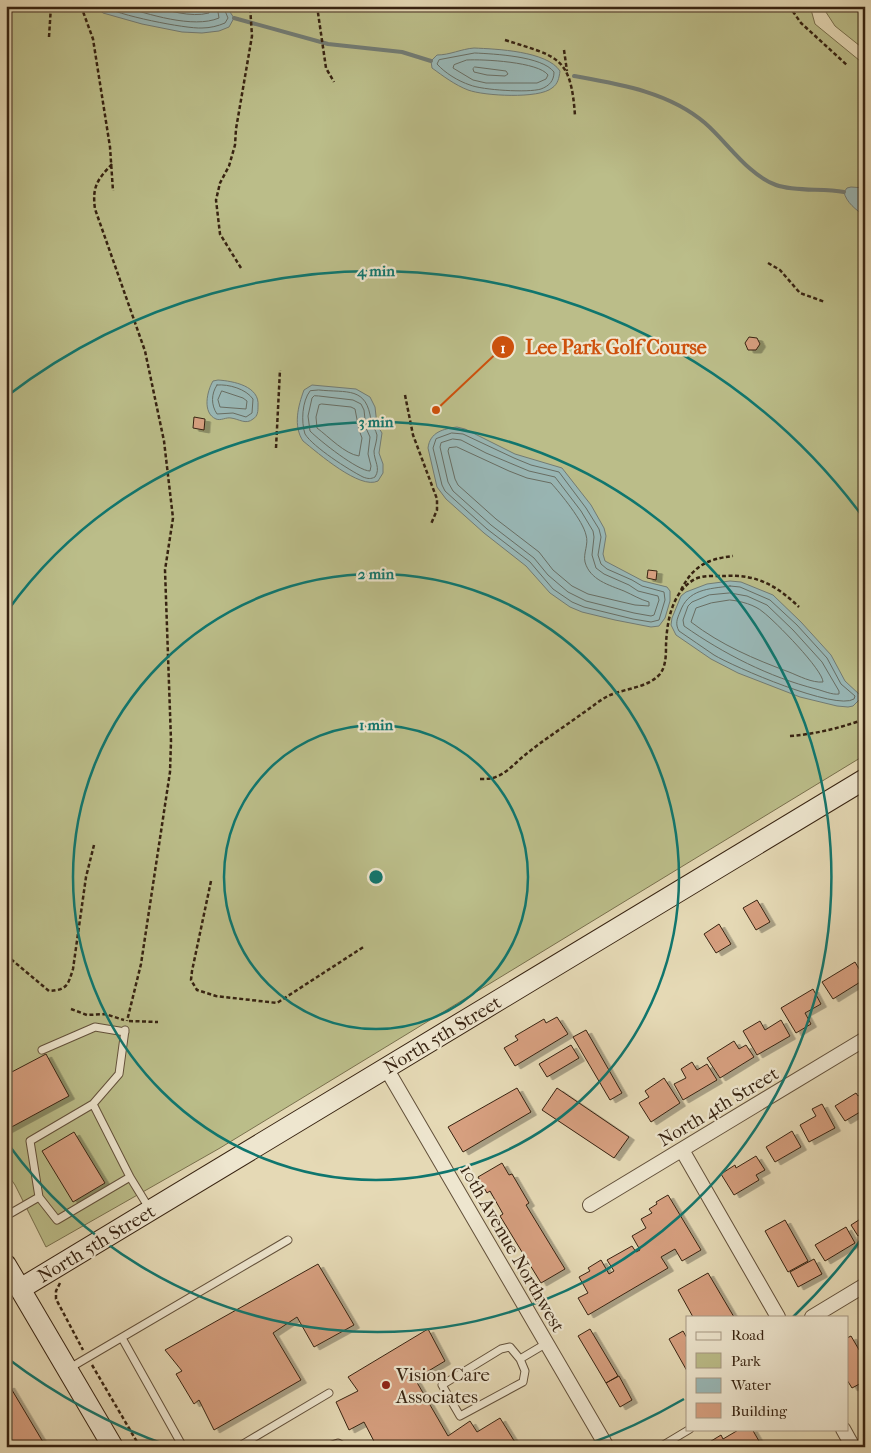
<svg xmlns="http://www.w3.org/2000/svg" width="871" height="1453" font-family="'IM FELL French Canon',serif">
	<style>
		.green { fill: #bbbd89; stroke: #79704d }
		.water { fill: #99b8b7; stroke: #727c75 }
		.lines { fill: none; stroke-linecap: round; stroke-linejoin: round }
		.shore { stroke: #686e64; stroke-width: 1 }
		.stream { stroke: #727c75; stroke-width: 4 }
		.building { fill: #d69f7f; stroke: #372311; filter: url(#shadow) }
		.lane-casing { stroke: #62503a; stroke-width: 9 }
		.street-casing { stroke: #62503a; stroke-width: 16 }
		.secondary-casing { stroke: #372311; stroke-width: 22 }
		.path { stroke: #372311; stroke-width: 2.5; stroke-dasharray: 4 2.5; stroke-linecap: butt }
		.lane { stroke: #eee6cf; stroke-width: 7 }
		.street { stroke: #eee6cf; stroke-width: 14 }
		.secondary { stroke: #eee6cf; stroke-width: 20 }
		.ring { fill: none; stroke: #0f766e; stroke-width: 2.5 }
		.poi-dot { fill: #8f2418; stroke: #eee6cf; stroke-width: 2 }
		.labels { text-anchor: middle; stroke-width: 4.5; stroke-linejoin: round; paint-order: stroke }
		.street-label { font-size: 19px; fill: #372311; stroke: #eee6cf }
		.poi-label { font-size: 19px; fill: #372311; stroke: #eee6cf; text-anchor: start }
		.centre { fill: #0f766e; stroke: #eee6cf; stroke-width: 2.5 }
		.ring-label { font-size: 15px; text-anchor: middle; font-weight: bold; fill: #0f766e; stroke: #eee6cf; stroke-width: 4.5; stroke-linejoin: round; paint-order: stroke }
		.leader { fill: none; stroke: #cd510d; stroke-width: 2 }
		.callout-dot { fill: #cd510d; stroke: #eee6cf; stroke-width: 2 }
		.mark-label { font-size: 15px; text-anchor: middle; font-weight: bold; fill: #fff }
		.callout-label { font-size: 20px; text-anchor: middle; font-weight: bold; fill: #cd510d; stroke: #eee6cf; stroke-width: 4.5; stroke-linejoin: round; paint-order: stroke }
	</style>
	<defs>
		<filter id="shadow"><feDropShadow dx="5.5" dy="3" stdDeviation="0" flood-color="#0004"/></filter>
	</defs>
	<rect width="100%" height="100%" fill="#e5d9b5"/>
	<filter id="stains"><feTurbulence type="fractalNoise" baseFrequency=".004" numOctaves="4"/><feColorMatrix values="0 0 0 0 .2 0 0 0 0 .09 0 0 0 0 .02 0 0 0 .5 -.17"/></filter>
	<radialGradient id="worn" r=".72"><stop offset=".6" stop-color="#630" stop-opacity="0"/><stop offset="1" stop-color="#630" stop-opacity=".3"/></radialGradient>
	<path class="green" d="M6,6H810L815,24L865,65V755L220,1148L46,1247L15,1185L6,1172Z
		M822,6H865V50L835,26Z"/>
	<path class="water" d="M95,6H226L234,18L229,27L219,31L202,33L182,32L142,24L103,13Z
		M474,48C496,49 547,51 560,71C559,78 558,84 552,88C539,99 484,96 468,90C455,85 443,76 432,68L431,61L437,55C450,55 461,49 474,48Z
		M851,187L865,188V216C856,210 846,202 844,192L847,188Z
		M218,380C233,381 260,386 258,406C258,411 258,416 253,419C246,425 239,419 231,418C226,417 221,421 216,419C202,413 207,391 213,381Z
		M312,385L356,389L370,397L375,407L377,425L382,433L379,453L383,464V473L378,481C360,490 318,453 303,441C293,426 298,406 304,390Z
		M457,427L465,429L515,454L562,468L591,505L604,528L606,536L603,554L605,561L643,581L667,587L670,591V601L665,618L659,626L651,627L615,620L582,612L570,607L550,593L526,566L484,533L446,499L437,487L428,448C430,432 443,429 457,427Z
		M730,581L741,582L773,595L801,622L831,655L845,681L860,695V699L853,706L848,707L837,706L800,697L738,673L711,659L676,635L671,625L672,618L681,596L686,592L707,584Z"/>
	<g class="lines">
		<path class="shore" d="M103,6C116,15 186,29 202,28C210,28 218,26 225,23L228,18L223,6
			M121,6C148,14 193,29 219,18L217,6
			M150,6C168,10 190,18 209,13V6
			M475,53C494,54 542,56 554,72C554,81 549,86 541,89C528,93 482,90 470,85C458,81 445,73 437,64L439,60Z
			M467,60C483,59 539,62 548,75L546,79L537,83H486L473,80L453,68L454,65Z
			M475,67L506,71L508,74L505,76L487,75L474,72L473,69Z
			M217,385C229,384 246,389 253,399L252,413L246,417L233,413L217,414C211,405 211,394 217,385Z
			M319,390C347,393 367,386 371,421C372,426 376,430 377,435C377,440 375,446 374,451C374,461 381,468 375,477C371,479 368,479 363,477C349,470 313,447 305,434C301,422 302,401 310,391Z
			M222,391L243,398L247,401L246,409L220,407L218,400Z
			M319,396L353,400L361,404L364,410L366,428L370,437L368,454L371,466L370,471C358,471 320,441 310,431L308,416L312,398L314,396Z
			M322,404L351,407L355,409L359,430L362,438L359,456C345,454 329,437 317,428L316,417L319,405Z
			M452,433L463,434L514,458L531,465L559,472L586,508L599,529L601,537L598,555L601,564L607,569L632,580L642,586L664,592L665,600L659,620L651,622L633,619L584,607L572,602L553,589L530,562L487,529L445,491L442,485L433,448L436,439Z
			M453,439L461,440L486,453L529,471L555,477L581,511L593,531L594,537L592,555L596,568L604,574L629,585L638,591L658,596L659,600L654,615L651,616L634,613L586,601L568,592L548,575L534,558L491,525L453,491L448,482L440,447L441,443Z
			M457,447L509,471L527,478L551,483C561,494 583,521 586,535C589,544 583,553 585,562C590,580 609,585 624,591C633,595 639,599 649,602V606L635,605L588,594L572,586L553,570L539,552L496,519L458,485L455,479L448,451L449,448Z
			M730,586L740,587L770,600L797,625L827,658L841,684L855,696L854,699C836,711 734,667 714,655C702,647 691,639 679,631C675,624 677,619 680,612C688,589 708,589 730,586Z
			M730,593L747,596L767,605L793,630L822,662L839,691V694C832,695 824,691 816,689C769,677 724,654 684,626L683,620L688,606L692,602L709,595Z
			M730,600C741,601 755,605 763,612C775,621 823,670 823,682C812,683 799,676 789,672C754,659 721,645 691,622L696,608L711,603Z"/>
		<path class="stream" d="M234,18L328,44L402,52L431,61
			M574,76C619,84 669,92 705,123C727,142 748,175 776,185C796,192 822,188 844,192"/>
	</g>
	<path class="building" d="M749,337L757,338L760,344L756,350H748L745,343Z
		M194,417L205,419L204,430L193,428Z
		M648,570L657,571L656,580L647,578Z
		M757,900L770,922L756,930L743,908Z
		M719,924L731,944L716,953L704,934Z
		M855,962L865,979L833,999L822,982Z
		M813,989L821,1004L805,1013L811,1024L796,1033L781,1008Z
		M557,1017L568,1034L515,1066L504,1048L518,1040L515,1036L544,1019L546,1023Z
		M781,1020L790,1036L757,1055L743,1031L760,1021L765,1030Z
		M586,1030L622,1093L610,1100L573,1037Z
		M734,1041L739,1049L746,1045L754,1057L720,1078L707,1058Z
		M571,1045L579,1058L547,1077L539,1064Z
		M46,1054L69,1096L6,1130V1075Z
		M692,1062L697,1070L707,1064L717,1080L683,1100L674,1084L686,1078L681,1069Z
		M664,1078L680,1103L651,1122L639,1103L649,1097L645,1091Z
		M517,1088L531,1112L463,1152L448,1127Z
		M557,1088L629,1137L614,1158L542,1110Z
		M865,1092V1109L845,1121L835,1106L856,1093L858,1096Z
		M822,1104L835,1128L809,1142L800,1125L816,1116L812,1109Z
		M792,1131L801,1147L775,1162L766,1147Z
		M74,1132L105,1183L73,1202L42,1151Z
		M756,1156L765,1170L756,1175L759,1180L734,1195L721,1174L735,1165L736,1168Z
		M502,1163L509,1175L512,1174L529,1203L526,1205L565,1269L541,1283L500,1216L503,1214L490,1191L487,1193L478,1177Z
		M668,1195L701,1250L682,1261L675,1249L661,1257L668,1268L588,1315L578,1298L588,1293L579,1277L590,1271L588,1268L601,1260L609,1274L614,1271L607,1260L632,1246L636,1252L640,1250L632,1236L646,1228L641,1219L652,1213L649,1209L657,1204L656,1202Z
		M865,1216V1232L858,1236L851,1225Z
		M785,1220L808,1261L788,1272L765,1231Z
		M846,1227L855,1243L825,1261L815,1245Z
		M814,1259L822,1274L798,1287L790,1272Z
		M318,1264L354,1325L314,1347L297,1317L273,1333L301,1380L214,1430L199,1400L194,1404L176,1374L182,1371L165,1350Z
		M708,1273L734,1317H693L678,1290Z
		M428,1329L445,1361L415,1379L448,1436L470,1421L477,1432L500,1418L518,1447H377L364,1422L349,1430L336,1402L358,1391L348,1377Z
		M590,1329L618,1376L606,1383L578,1336Z
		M683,1331L687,1338V1371L669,1339Z
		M851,1336L865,1360V1381L852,1388L847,1380V1338Z
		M619,1376L632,1400L620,1407L606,1383Z
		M9,1385L46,1447H6V1386Z
		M740,1429H752L759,1441L750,1447L703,1446L721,1435L723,1439Z"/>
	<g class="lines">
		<defs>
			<path id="lane" d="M42,1050L95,1027L125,1032
				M93,1104L119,1074L125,1030
				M130,1177L57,1220L39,1197L30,1141L93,1104L130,1177L149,1208
				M6,1216L39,1197
				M122,1338L183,1447
				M520,1359L525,1371L523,1382L460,1416L442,1385L501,1349L510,1347L520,1359L547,1343
				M68,1369L288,1240
				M238,1447L329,1393
				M326,1447L338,1443L345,1447
				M660,1447L690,1429"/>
			<path id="street" d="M386,1068L607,1447
				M682,1150L778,1317
				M590,1205L865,1039
				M812,1317L865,1285
				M843,1429L853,1447"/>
			<path id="secondary" d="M6,1265L113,1447
				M20,1289L865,779"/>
		</defs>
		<use href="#lane" class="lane-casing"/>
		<use href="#street" class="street-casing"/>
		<use href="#secondary" class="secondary-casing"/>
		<path class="path" d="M81,6L93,39L110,147L113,191
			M317,6L326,68L334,82
			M789,6L801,23L848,66
			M49,37L51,6
			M505,40C558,57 571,56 575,116
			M564,50L567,71
			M112,164C97,180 92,187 95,209L145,351L164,441L173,518L165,570L171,741L170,772L141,964L127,1021
			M768,263L780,270L800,293L825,302
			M241,268L220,234L216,200L220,183L229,166L235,145L236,129L252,36L250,6
			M405,395L413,435L437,499V510L431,524
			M276,448L280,370
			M681,590C693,566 707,559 733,556
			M790,736C816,734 840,728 865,719
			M480,779C487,779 492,779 498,776C509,771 516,762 525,755C543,740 564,727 583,713C592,707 600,700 608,696C625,688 648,688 660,674C666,666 666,655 666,645C667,620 672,592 695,579C704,575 716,576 725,576C757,574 777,586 799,607
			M211,881L192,971L191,980L197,990L216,996L277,1003L365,946
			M6,955L49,991C67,990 68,985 73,969L86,877L94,845
			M71,1009L87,1015L105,1014L124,1020
			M129,1021L158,1022
			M60,1283L56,1291V1299L83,1350
			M92,1365L140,1447"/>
		<use href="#lane" class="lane"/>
		<use href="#street" class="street"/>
		<use href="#secondary" class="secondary"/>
	</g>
	<g class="ring">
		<circle cx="376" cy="877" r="152"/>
		<circle cx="376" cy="877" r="303"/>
		<path d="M8 610A455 455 0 1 1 8 1144"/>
		<path d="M863 1237A606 606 0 0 1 793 1317M684 1399A606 606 0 0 1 583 1446M169 1446A606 606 0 0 1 7 1358M7 396A606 606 0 0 1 863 517"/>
	</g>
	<circle class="poi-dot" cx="386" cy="1385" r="5"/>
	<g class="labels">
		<g class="street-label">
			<text transform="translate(442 1034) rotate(-31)" y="7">North 5th Street</text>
			<text transform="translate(718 1106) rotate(-31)" y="7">North 4th Street</text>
			<text transform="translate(96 1243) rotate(-31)" y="7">North 5th Street</text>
			<text transform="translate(513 1248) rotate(60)" y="7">10th Avenue Northwest</text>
		</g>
		<g class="poi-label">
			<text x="396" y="1381">Vision Care<tspan x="396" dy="22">Associates</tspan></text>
		</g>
	</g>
	<circle cx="376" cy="877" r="8" class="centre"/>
	<g class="ring-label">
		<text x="376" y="276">4 min</text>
		<text x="376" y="427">3 min</text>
		<text x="376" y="579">2 min</text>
		<text x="376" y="730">1 min</text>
	</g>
	<path class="leader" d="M436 410L503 347"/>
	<g class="callout-dot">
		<circle cx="436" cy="410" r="5"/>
		<circle cx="503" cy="347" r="12"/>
	</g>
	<g class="mark-label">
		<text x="503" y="353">1</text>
	</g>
	<g class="callout-label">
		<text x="616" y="354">Lee Park Golf Course</text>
	</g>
	<rect width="871" height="1453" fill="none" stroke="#e5d9b5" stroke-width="25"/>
	<rect x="8" y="8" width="856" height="1438" fill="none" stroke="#372311" stroke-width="2.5"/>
	<rect x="12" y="12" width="846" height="1428" fill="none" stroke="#372311"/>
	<rect x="686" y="1316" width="162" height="115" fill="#eee6cf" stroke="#a59883"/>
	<rect x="696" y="1332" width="25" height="8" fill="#eee6cf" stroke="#a59883"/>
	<text x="731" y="1340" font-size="15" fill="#372311">Road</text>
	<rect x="696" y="1353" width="25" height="15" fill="#bbbd89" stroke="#a59883"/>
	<text x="731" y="1366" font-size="15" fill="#372311">Park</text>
	<rect x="696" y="1378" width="25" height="15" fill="#99b8b7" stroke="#a59883"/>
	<text x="731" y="1390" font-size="15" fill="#372311">Water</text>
	<rect x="696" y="1403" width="25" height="15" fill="#d69f7f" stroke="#a59883"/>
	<text x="731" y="1416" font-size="15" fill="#372311">Building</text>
	<rect width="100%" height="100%" filter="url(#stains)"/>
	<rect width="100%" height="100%" fill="url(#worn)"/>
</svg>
